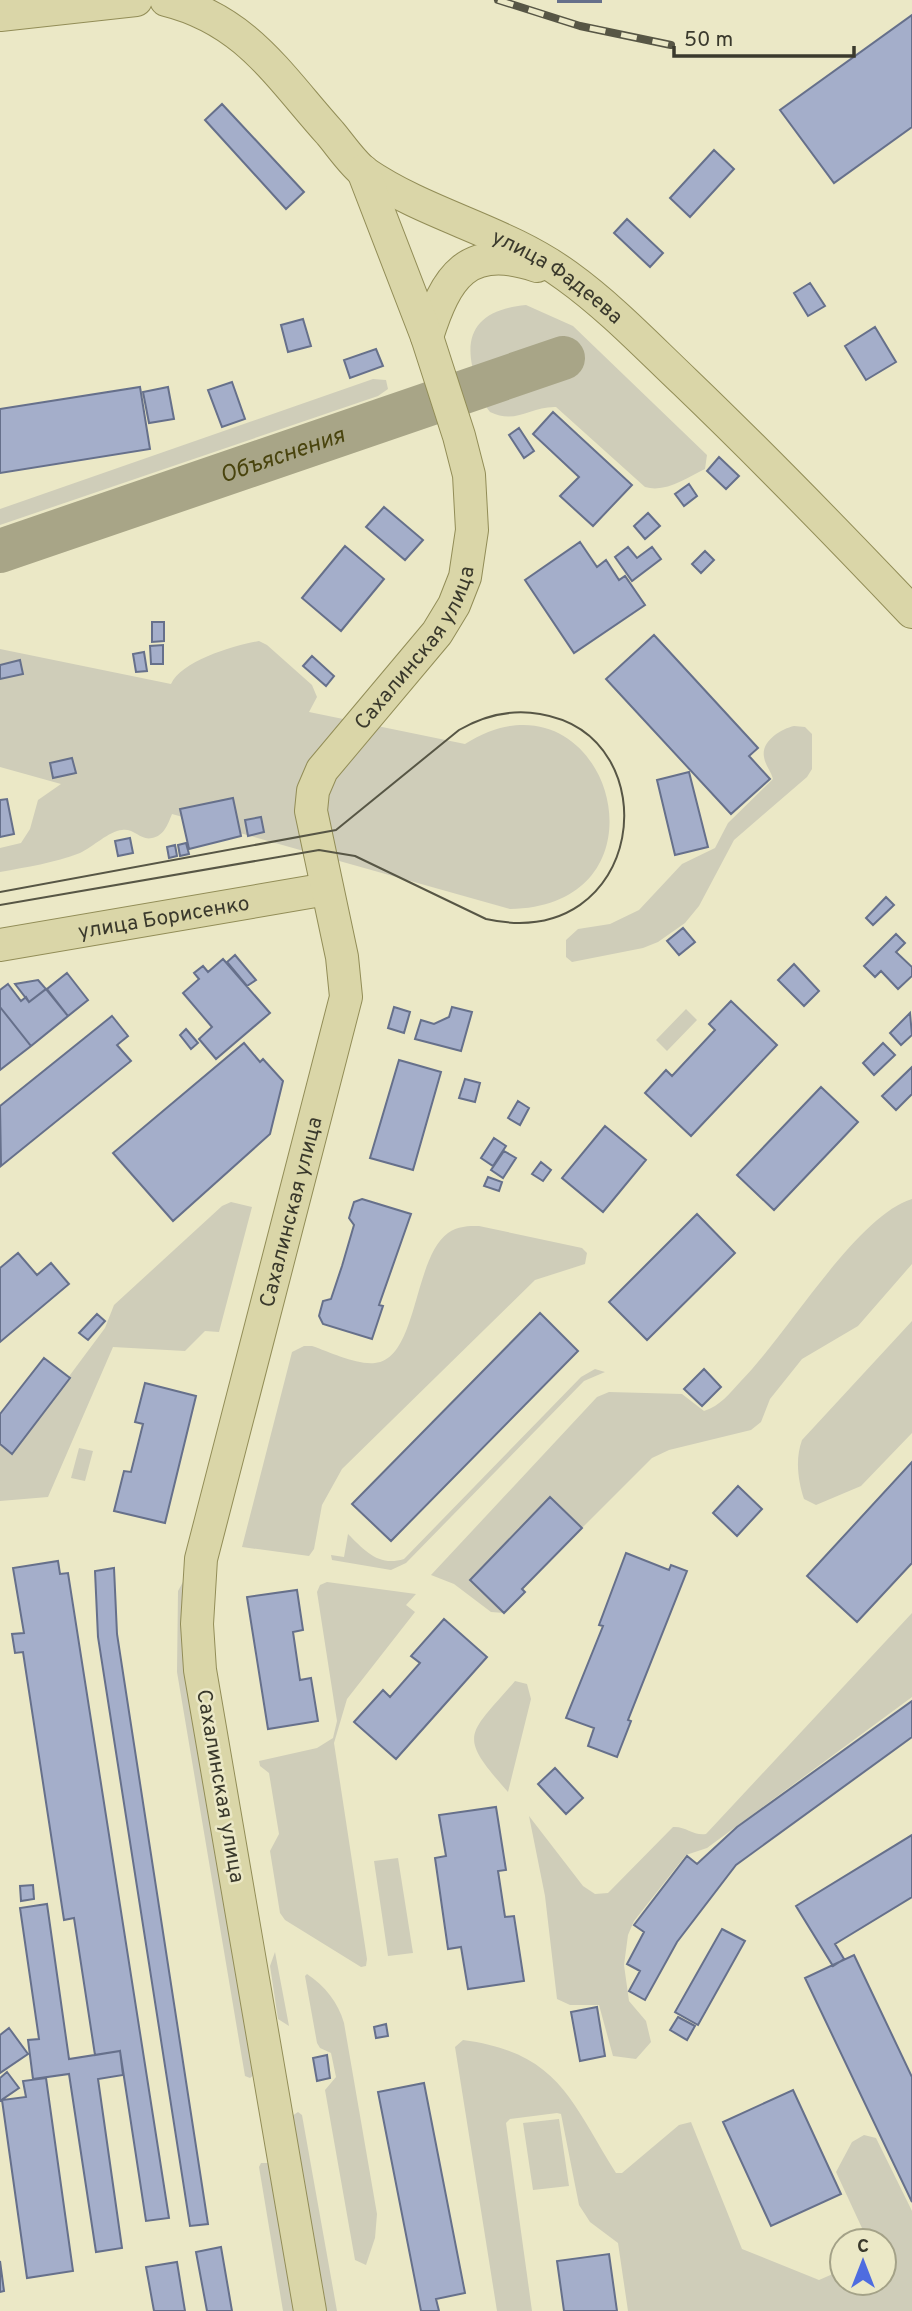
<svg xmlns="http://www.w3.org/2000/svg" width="912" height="2311" font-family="Overpass,sans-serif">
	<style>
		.green { fill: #cfcdb9 }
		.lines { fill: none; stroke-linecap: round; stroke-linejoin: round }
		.river { stroke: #a8a587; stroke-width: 44 }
		.building { fill: #a4aeca; stroke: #66708b; stroke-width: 2 }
		.primary-casing { stroke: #928d57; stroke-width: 34 }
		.primary { stroke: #dad6a8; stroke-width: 32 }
		.tram { stroke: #575645; stroke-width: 2 }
		.rail-casing { stroke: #575645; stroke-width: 8 }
		.rail { stroke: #ebe8c6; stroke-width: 5; stroke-dasharray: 16; stroke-linecap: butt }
		.labels { text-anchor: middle; stroke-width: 5; stroke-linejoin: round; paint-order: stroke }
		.street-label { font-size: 21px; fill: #3a392c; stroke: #ebe8c6 }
		.water-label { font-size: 23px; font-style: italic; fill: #49440e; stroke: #ebe8c6 }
	</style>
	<rect width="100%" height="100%" fill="#ebe8c6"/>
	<path class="green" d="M526,305L573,326L707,455L705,469C686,478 666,493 645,487L556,407C531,406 516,425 490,412C483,404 481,393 477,383C460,335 476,310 526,305Z
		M373,379L386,380L388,389L378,396L0,525V509Z
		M259,641L267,645L312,685L317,697L309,712L465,744C606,655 683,906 510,909L172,814C168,824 164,836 152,838C141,841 134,828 122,830C109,831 93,847 80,853C54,863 27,867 0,872V848L21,843L30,829L38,800L61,784L0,767V649L171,684C181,661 235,645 259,641Z
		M794,726L805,727L812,734V769L807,777L734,840L699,906L685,923L658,942L643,948L572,962L566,957V940L578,929L610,924L639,910L682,864L715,848L728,823L773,779C771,771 765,765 764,757C761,741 781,729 794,726Z
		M686,1009L697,1020L667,1051L656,1040Z
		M912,1199V1264L858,1326L802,1359L770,1399L761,1422L751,1430L669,1450L652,1458L582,1528L550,1498L470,1579L504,1613L491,1612L454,1584L431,1575L597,1397L609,1392L682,1394L704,1411C720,1406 730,1393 741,1381C786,1336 856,1216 912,1199Z
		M231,1202L252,1207L219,1332L205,1331L185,1351L113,1347L48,1497L0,1501V1444L12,1453L105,1328L114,1305L222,1206Z
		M479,1226L582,1248L587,1253L585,1264L535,1280L342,1469L322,1505L314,1549L309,1556L242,1547L292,1352L304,1346H312C330,1352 356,1365 375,1363C418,1359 413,1258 448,1233C457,1226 469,1226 479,1226Z
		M912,1321V1433L861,1486L816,1505L804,1499C798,1481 795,1459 802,1440Z
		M595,1369L605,1372L584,1381L406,1563L391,1570L332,1560L331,1555L344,1557L348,1534C365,1551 379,1567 404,1559L581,1377Z
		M79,1448L93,1451L85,1481L71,1478Z
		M184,1580L254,2075L250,2078L245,2076L177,1672L178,1591Z
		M327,1582L416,1594L406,1605L415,1612L347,1699L334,1743L367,1959L366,1966L361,1967L285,1920L280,1913L270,1851L279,1834L269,1773L260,1766L259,1761L317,1748L333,1738L337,1721L317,1592L320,1585Z
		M912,1613V1697L707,1848L686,1855L634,1921L628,1935L624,1965L629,2001L646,2021L651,2042L636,2059L613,2056L599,2005H570L557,1999L545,1896L529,1816L583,1886L595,1894L608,1893L673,1827C686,1826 693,1836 706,1834Z
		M515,1681L527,1684L531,1699L508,1792C457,1734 467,1737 515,1681Z
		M398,1858L413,1953L388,1956L374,1861Z
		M275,1952L289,2026L278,2019L270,1966Z
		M307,1974C325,1986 338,2002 344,2023L377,2214L375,2238L366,2265L355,2260L325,2090L336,2077L331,2053L320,2048L317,2043L305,1976Z
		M463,2040C559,2053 570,2100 616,2173H622L679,2125L691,2122L742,2249L819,2280L842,2270V2283H884V2241H868L836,2172L852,2142L864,2135L876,2138L912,2211V2311H628L618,2243L590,2222L579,2205L561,2114L557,2113L510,2119L506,2123L532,2311H497L455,2047Z
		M298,2112L302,2115L337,2311H327L292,2116Z
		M559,2119L569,2186L533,2190L523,2123Z
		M261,2163H269L295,2311H283L259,2167Z"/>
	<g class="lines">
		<path class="river" id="s1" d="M0,551L563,358"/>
	</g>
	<path class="building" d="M558,0H601V2H558Z
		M912,15V127L834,183L780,110Z
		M222,104L304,192L286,209L205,120Z
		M714,150L734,169L690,217L670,198Z
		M627,219L663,253L650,267L614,233Z
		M810,283L825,306L808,316L794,293Z
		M303,319L311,346L288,352L281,325Z
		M875,327L896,362L866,380L845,346Z
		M376,349L383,366L350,378L344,360Z
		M232,382L245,419L222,427L208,390Z
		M140,387L150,449L0,473V409Z
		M168,387L174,419L149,423L143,392Z
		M553,412L632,485L593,526L560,496L579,477L533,434Z
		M519,428L534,451L524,458L509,435Z
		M719,457L739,476L726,489L707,471Z
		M689,484L697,496L684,506L675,494Z
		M384,507L423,540L405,560L366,527Z
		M648,513L660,526L645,539L634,526Z
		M580,542L597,567L606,560L619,580L625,576L645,605L574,653L525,580Z
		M345,546L384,579L341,631L302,598Z
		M628,547L637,558L652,547L661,559L632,581L615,557Z
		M705,551L714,560L701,573L692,564Z
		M152,622H164V641L152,642Z
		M654,635L758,748L749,756L770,779L731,814L606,679Z
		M163,645V664H151L150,646Z
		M144,652L147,671L136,672L133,654Z
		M312,656L334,676L326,686L303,666Z
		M20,660L23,674L0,679V665Z
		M72,758L76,773L53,778L50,763Z
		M689,772L708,847L675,855L657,780Z
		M233,798L241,836L189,849L180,809Z
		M7,799L14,834L0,837V800Z
		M261,817L264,832L248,836L245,820Z
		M130,838L133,853L118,856L115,841Z
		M186,843L189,854L180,856L178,845Z
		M175,845L177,856L169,858L167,847Z
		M886,897L894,905L873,925L866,918Z
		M683,928L695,942L679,955L667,941Z
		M896,934L905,943L896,952L912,967V976L898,989L881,971L875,977L864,966Z
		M235,955L256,980L247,986L227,962Z
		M223,959L270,1013L216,1059L199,1039L212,1027L183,993L199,979L194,973L203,966L208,972Z
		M794,964L819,991L804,1006L778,980Z
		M67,973L88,1000L68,1016L47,989Z
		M38,980L46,989L29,1002L15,984Z
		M8,984L21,1001L26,997L29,1002L46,989L68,1016L31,1046L0,1007V990Z
		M731,1001L777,1045L691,1136L645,1093L666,1070L672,1076L715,1030L709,1024Z
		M0,1007L31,1046L0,1070Z
		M394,1007L410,1012L404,1033L388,1028Z
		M452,1007L472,1012L461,1051L415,1039L421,1020L434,1024L449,1017Z
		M910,1013L912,1035L901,1045L890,1033Z
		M112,1016L128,1036L117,1045L131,1061L1,1166L0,1106Z
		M186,1029L198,1043L191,1049L180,1035Z
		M244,1043L260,1062L263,1059L283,1081L270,1134L173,1221L113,1153Z
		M883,1043L895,1055L874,1075L863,1063Z
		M399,1060L441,1072L413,1170L370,1158Z
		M912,1067V1094L896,1110L882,1096Z
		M465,1079L480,1083L475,1102L459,1098Z
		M821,1087L858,1122L774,1210L737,1175Z
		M518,1101L529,1108L520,1125L508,1118Z
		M605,1126L646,1160L603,1212L562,1178Z
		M494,1138L506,1146L493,1166L481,1158Z
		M504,1151L516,1158L503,1178L491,1170Z
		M541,1162L551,1170L543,1181L532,1174Z
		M488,1177L502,1182L499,1191L484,1186Z
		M362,1199L411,1214L379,1305L383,1306L372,1339L323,1324L319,1316L323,1301L331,1299L342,1266L354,1225L349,1218L354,1202Z
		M697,1214L735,1253L647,1340L609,1302Z
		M18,1253L37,1275L51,1263L69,1284L0,1342V1268Z
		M540,1313L578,1351L391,1541L352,1504Z
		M97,1314L105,1321L88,1340L79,1333Z
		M44,1358L70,1378L12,1454L0,1444V1414Z
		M704,1369L721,1387L702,1406L684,1389Z
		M145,1383L196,1396L165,1523L114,1511L124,1471L131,1472L143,1424L135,1422Z
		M912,1462V1563L857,1622L807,1576Z
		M738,1486L762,1509L737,1536L713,1513Z
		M550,1497L582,1528L522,1589L525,1592L504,1613L470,1580Z
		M626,1553L669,1570L671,1565L687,1571L628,1720L631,1721L617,1757L588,1746L594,1728L566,1718L603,1626L599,1625Z
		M58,1561L60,1574L68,1573L169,2218L146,2221L120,2051L95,2055L74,1918L64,1920L23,1652L15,1653L12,1634L24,1633L13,1568Z
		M114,1568L117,1634L208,2224L190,2226L98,1637L95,1571Z
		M297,1590L303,1630L293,1632L300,1680L311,1678L318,1721L268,1729L247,1597Z
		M444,1619L487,1657L396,1759L354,1722L383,1690L390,1697L420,1663L411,1656Z
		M912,1701V1737L736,1865L677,1942L645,2000L629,1991L640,1971L627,1964L644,1932L634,1925L687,1856L697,1864L737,1827Z
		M555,1768L583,1798L566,1814L538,1784Z
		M496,1807L506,1870L498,1871L505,1917L514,1916L524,1981L468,1989L461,1947L448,1949L435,1858L446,1856L439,1815Z
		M912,1835V1897L835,1944L844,1959L833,1966L796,1906Z
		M33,1885L34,1899L21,1901L20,1886Z
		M47,1904L69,2059L120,2051L123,2075L98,2079L122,2248L96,2252L69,2074L33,2079L28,2040L39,2039L20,1908Z
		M722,1929L745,1941L698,2025L675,2012Z
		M854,1955L912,2077V2202L805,1978Z
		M597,2007L605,2056L580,2061L571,2012Z
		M678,2017L695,2026L687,2040L670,2030Z
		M386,2024L388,2036L376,2038L374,2027Z
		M9,2028L28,2054L0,2073V2035Z
		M327,2055L330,2078L317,2081L313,2058Z
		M7,2072L19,2088L0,2101V2078Z
		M46,2078L73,2271L27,2278L2,2100L26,2097L23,2081Z
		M424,2083L465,2293L436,2299L439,2311H421L378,2092Z
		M793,2090L841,2194L771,2226L723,2122Z
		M221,2247L232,2311H207L196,2252Z
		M609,2254L617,2311H564L557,2261Z
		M0,2261L4,2291L0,2292Z
		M177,2262L185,2311H154L146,2267Z"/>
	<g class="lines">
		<defs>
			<g id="primary">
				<path id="s2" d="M166,0C246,20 278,75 330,133C341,146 352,163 365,173C428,216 506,231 567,276C610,307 647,346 685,382C763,457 838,534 912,612"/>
				<path d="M0,15L136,0"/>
				<path d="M427,337C446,277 467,242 537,266"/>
				<path id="s3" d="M0,945L327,889"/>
				<path id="s4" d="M310,2311L200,1670L197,1624L201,1559L346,997L342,957L311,811L313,791L322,770L437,633L454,605L465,577L472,530L469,475L459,436L427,337L363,171"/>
			</g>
		</defs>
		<use href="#primary" class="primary-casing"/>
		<use href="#primary" class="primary"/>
		<path class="tram" d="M0,892L336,830L459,730C485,715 511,709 540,714C672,736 645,954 486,919L355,856L319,850L0,905"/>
		<defs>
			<path id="rail" d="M498,0L580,26L671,45"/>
		</defs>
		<use href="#rail" class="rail-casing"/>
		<use href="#rail" class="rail"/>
	</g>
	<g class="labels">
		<g class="street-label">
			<text dy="7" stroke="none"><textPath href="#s2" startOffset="488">улица Фадеева</textPath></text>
			<text dy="7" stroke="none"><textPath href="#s4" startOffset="1729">Сахалинская улица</textPath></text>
			<text dy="7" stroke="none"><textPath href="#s3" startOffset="166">улица Борисенко</textPath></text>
			<text dy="7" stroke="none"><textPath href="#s4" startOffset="1120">Сахалинская улица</textPath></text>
			<text transform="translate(221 1786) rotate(80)" y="7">Сахалинская улица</text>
		</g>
		<g class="water-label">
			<text dy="8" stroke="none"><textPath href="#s1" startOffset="298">Объяснения</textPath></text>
		</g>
	</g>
	<g transform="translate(863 2262)"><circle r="33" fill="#ebe8c6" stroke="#a4a288" stroke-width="2"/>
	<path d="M0-5L12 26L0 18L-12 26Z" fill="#4e6ce0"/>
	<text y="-10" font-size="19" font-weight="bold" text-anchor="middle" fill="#3a392c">С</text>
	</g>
	<path d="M674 46v10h180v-10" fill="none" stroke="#3a392c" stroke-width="3.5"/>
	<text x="684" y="46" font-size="21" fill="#3a392c" stroke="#ebe8c6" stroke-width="5" paint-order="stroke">50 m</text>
</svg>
